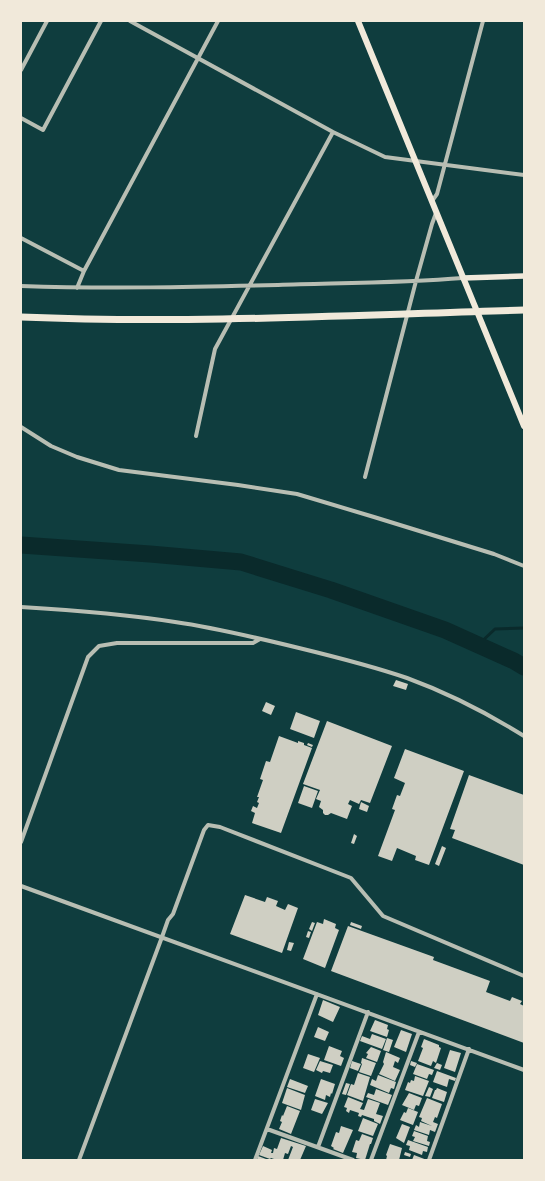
<svg xmlns="http://www.w3.org/2000/svg" width="545" height="1181" font-family="Roboto,sans-serif">
	<style>
		.lines { fill: none; stroke-linecap: round; stroke-linejoin: round }
		.stream { stroke: #0a2a2b; stroke-width: 3 }
		.river { stroke: #0a2a2b; stroke-width: 17 }
		.building { fill: #cfcfc3 }
		.minor { stroke: #b8beb3; stroke-width: 4 }
		.secondary { stroke: #f1e9da; stroke-width: 5.5 }
		.primary { stroke: #f1e9da; stroke-width: 6 }
		.motorway { stroke: #f1e9da; stroke-width: 7 }
	</style>
	<rect width="100%" height="100%" fill="#0f3d3e"/>
	<g class="lines">
		<path class="stream" d="M478,645L495,629L524,628"/>
		<path class="river" d="M21,545L150,554L241,562L331,590L445,630L514,661L524,667"/>
	</g>
	<path class="building" d="M396,680L408,684L406,690L393,686Z
		M266,702L275,706L271,715L262,711Z
		M296,712L320,721L314,738L290,729Z
		M327,721L392,746L370,803L361,800L359,804L350,800L348,804L352,806L347,819L331,813L328,815H325L323,813V810L319,807L321,801L316,799L320,790L303,784Z
		M279,736L298,743V741L304,743V745L312,748L281,833L252,823L255,813L251,811L253,806L257,808L259,803L257,802L259,797H257L263,780L260,779L266,761L270,762Z
		M308,743L313,745L312,747L307,745Z
		M405,749L464,771L429,865L415,860L416,856L397,848L392,861L378,856L395,810L392,809L397,795L400,796L405,783L394,778Z
		M469,775L524,795V865L452,838L455,830L450,829Z
		M304,786L318,791L312,808L298,803Z
		M361,802L369,806L367,812L359,809Z
		M354,834L357,836L354,844L351,843Z
		M442,846L446,848L439,866L435,864Z
		M245,895L265,902L267,897L278,901L276,906L285,910L288,904L298,908L282,953L230,934Z
		M324,919L336,924L335,928L339,930L325,968L303,959L317,922L323,924Z
		M312,922L315,923L312,931L309,929Z
		M351,922L362,926L361,929L350,925Z
		M348,926L434,957L433,960L490,981L486,992L510,1001L512,997L522,1001L520,1004L524,1006V1043L331,971Z
		M308,931L311,932L309,938L306,937Z
		M289,942L294,943L291,951L287,950Z
		M323,1000L340,1007L333,1022L318,1015Z
		M375,1020L388,1025L387,1029L389,1030L387,1037L370,1031Z
		M318,1027L329,1032L325,1041L314,1037Z
		M401,1030L412,1034L406,1052L394,1047Z
		M372,1034L386,1039L382,1049L360,1041L362,1036L370,1039Z
		M387,1038L393,1040L389,1052L383,1050Z
		M424,1039L439,1045V1047L441,1048L436,1063L433,1061L431,1066L418,1061L423,1048L421,1047Z
		M329,1046L342,1051L340,1056L344,1058L341,1066L324,1060Z
		M371,1047L381,1051L377,1062L366,1058L368,1054L366,1053Z
		M450,1050L461,1053L455,1072L444,1068Z
		M386,1052L400,1058L398,1063L395,1061L393,1067L400,1070L395,1081L379,1074L384,1064L383,1062Z
		M308,1054L320,1058L314,1072L303,1068Z
		M362,1058L376,1063L371,1076L359,1072L362,1064L361,1063Z
		M320,1061L333,1065L330,1073L323,1071L322,1073L316,1070Z
		M352,1061L361,1064L358,1071L350,1068Z
		M411,1061L417,1063L415,1067L410,1065Z
		M437,1063L442,1065L440,1070L434,1068Z
		M417,1064L434,1070L432,1075L429,1074L427,1079L413,1074Z
		M437,1071L456,1078L455,1081L449,1079L447,1087L433,1082Z
		M358,1073L370,1077L363,1101L347,1095L351,1084L354,1085Z
		M378,1075L396,1082L394,1089L391,1088L389,1093L370,1085L372,1079L376,1081Z
		M415,1076L429,1081L423,1096L405,1090L408,1082L410,1083L411,1080L414,1081Z
		M290,1079L308,1086L305,1093L287,1087Z
		M321,1079L335,1084L332,1094L331,1093L330,1097L326,1095L325,1100L315,1096Z
		M346,1083L350,1084L346,1095L342,1094Z
		M429,1087L433,1089L430,1097L425,1096Z
		M287,1088L305,1095L301,1110L282,1103Z
		M437,1088L447,1092L444,1102L432,1098L435,1090H436Z
		M376,1089L392,1095L388,1105L366,1097L368,1093L374,1095Z
		M409,1093L422,1098L419,1106L416,1105L414,1110L402,1105Z
		M348,1097L363,1103L360,1109L364,1110L368,1099L380,1103L376,1114L383,1116L380,1124L374,1121V1119L362,1115L361,1117L358,1116L359,1113L350,1110L349,1113L346,1111L347,1108L344,1107Z
		M427,1098L442,1104L437,1118L435,1117L433,1122L438,1124L435,1132L430,1130L429,1135L414,1130L416,1125L419,1127L420,1122L432,1126L421,1121L422,1118L419,1117Z
		M315,1099L328,1103L322,1114L311,1110Z
		M287,1106L300,1111L291,1134L279,1129L282,1122L280,1121L282,1115L283,1116Z
		M408,1108L418,1112L413,1125L400,1120L404,1112L406,1113Z
		M363,1118L378,1124L373,1136L358,1131Z
		M402,1124L410,1127L404,1143L396,1138Z
		M341,1126L353,1130L343,1153L333,1149L334,1148L331,1146L336,1132L339,1133Z
		M414,1131L428,1136L427,1141L430,1142L429,1146L413,1141L415,1137L412,1136Z
		M362,1134L373,1138L371,1144H370L365,1160L356,1158L357,1153L352,1152L356,1140L359,1141Z
		M281,1138L306,1146L300,1160H288L293,1147L291,1146L288,1154L285,1153L283,1160H277L271,1158L270,1159L259,1155L263,1146L272,1150L271,1153H273L274,1148L277,1149Z
		M408,1140L428,1147L427,1152L423,1151L422,1155L409,1150L410,1146L406,1145Z
		M390,1144L402,1148L399,1160H386L387,1156L386,1155Z
		M405,1152L411,1154L410,1157L404,1155Z
		M414,1155L427,1160H412Z
		M258,1156L266,1159L265,1160H257Z"/>
	<g class="lines">
		<path class="minor" d="M130,21L333,132L385,157L524,175
			M21,70L47,21
			M21,118L43,130L101,21
			M432,201L437,194L483,21
			M21,238L84,271
			M21,286C107,289 193,287 278,285C340,283 401,283 463,278
			M77,288L84,271L218,21
			M21,427L51,446L77,457L119,470L238,485L297,494L374,517L494,554L524,566
			M196,436L215,349L333,132
			M365,477L416,281L432,224L436,213
			M21,607C72,610 124,614 175,622C217,628 258,638 299,648C336,657 372,666 407,678C448,693 487,713 524,736
			M21,842L88,657L99,646L117,643H253L260,639
			M21,886L524,1070
			M267,1129L353,1160
			M318,1147L368,1012
			M79,1160L162,937L168,920L173,914L204,830L208,825L220,827L351,878L383,916L524,976
			M255,1160L317,994
			M371,1160L419,1032
			M429,1160L469,1049"/>
		<path class="secondary" d="M463,278L524,276"/>
		<path class="primary" d="M358,21L524,426"/>
		<path class="motorway" d="M21,317C188,324 357,315 524,310"/>
	</g>
	<rect width="545" height="1181" fill="none" stroke="#f1e9da" stroke-width="44"/>
</svg>
